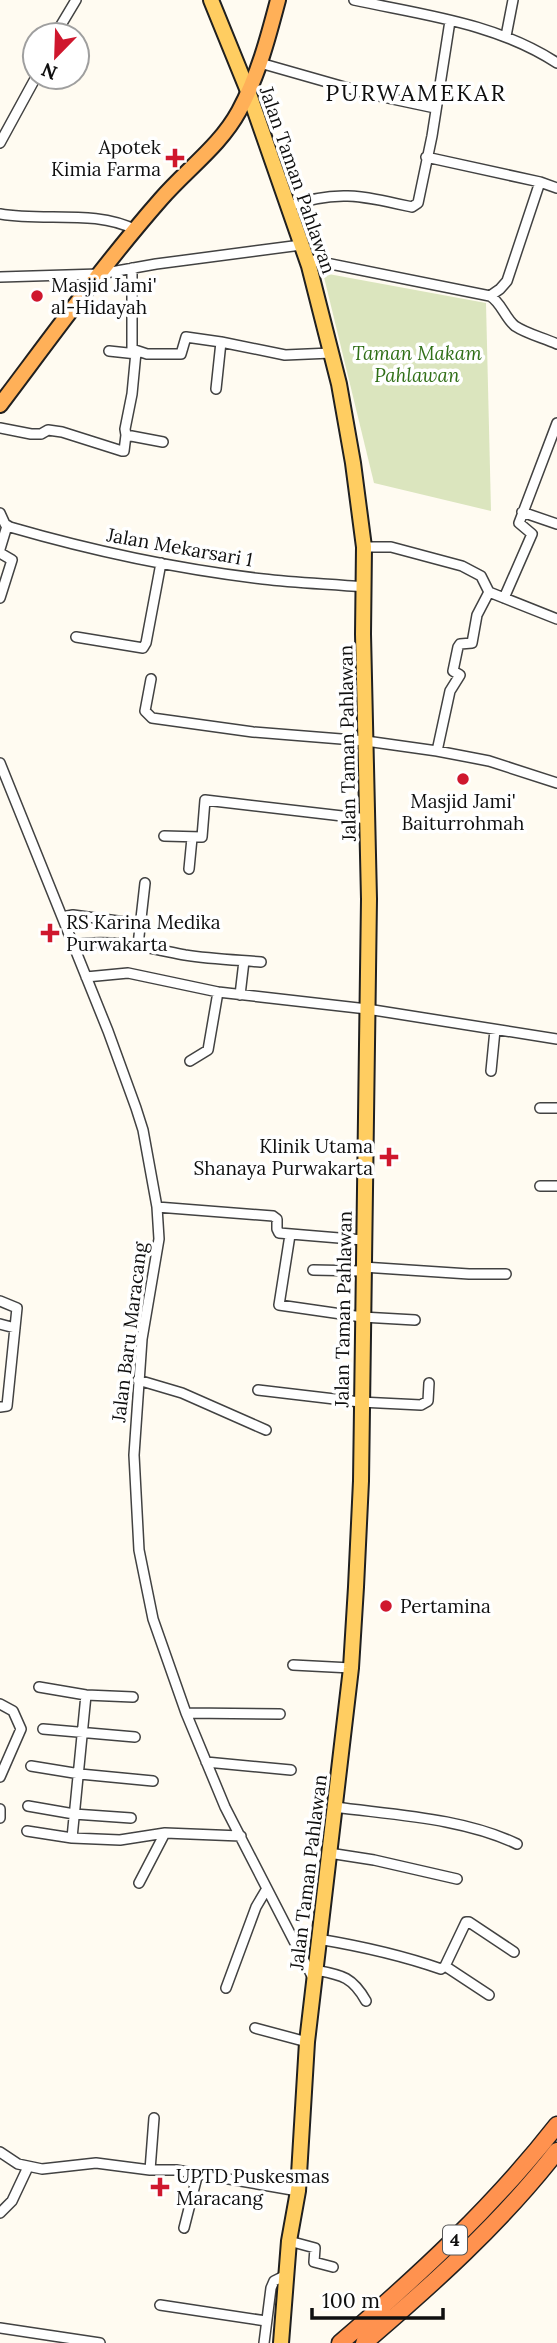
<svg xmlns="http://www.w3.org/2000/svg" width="557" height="2343" font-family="Lora,serif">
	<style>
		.cemetery { fill: #dbe5be }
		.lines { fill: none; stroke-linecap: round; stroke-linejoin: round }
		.minor-casing { stroke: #424242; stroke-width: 12 }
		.primary-casing { stroke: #202020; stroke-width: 18 }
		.trunk-casing { stroke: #202020; stroke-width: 18 }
		.motorway-casing { stroke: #202020; stroke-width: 19 }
		.minor { stroke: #fff; stroke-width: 9 }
		.primary { stroke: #ffcd61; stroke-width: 14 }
		.trunk { stroke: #ffb058; stroke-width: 14 }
		.motorway { stroke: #ff924f; stroke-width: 16 }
		.poi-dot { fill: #cf172d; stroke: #fff; stroke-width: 2.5 }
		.labels { text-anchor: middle; stroke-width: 7; stroke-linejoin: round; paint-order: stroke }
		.shield { fill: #fff; stroke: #575757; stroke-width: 2 }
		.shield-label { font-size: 18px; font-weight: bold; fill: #0f0f0f }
		.poi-label { font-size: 19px; fill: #0f0f0f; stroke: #fff; text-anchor: start }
		.street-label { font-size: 19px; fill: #0f0f0f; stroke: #fff }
		.park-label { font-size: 19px; font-style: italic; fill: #306f17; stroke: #fff }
		.quarter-label { font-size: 23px; letter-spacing: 2px; fill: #0f0f0f; stroke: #fff }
	</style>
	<rect width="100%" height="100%" fill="#fffbf1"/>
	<path class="cemetery" d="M323,273L486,303L491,511L374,483Z"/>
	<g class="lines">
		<defs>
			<path id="minor" d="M354,0C423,15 496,23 557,63
				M55,35L76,0
				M506,36L513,0
				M260,63L369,94L435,108
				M0,143L36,77
				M426,157L540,182
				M287,207C336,189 363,196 412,207L418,203L432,136L450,21
				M0,214C44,222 95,209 136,230
				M306,259L490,296C501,302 505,318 515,326C527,334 544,338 557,344
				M132,268V349L147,354H181L186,337L221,342
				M0,277L100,274L156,264L301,245
				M490,296L500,289L507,281L540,182L557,188
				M109,351L137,354
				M216,389L221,342L285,355L331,353
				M0,428L31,434H41L48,430L62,432L122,451H124L126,435L163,442
				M126,435L125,429L132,394L136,352
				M522,512L557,524
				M0,513L5,524L10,527C93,551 177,569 263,579C296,583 331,584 364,587
				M364,547H391L462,566L481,576L489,592L557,619
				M0,549L7,526
				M0,553L12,560L0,598
				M504,598L532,534L519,523L557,423
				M76,637L143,648L146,643L161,563
				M151,679L145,711L152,718L253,732L366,741L437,751L489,761L557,783
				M437,751L450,691L460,675L453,671L458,647L460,644L472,643L477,615L489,592
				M0,763L108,1031L136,1108L143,1130L157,1207L159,1239L142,1339L134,1455L139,1550L153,1619L186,1713L225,1807L313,1978
				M164,836L202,837L205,800L368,819
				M189,869L192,838
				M62,917L73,915L140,924
				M73,945C111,938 148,948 185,955C210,959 236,960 261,962
				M138,945L145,883
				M86,977L128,973L218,992L367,1009L557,1039
				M240,995L244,961
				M190,1061L208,1050L218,992
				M491,1071L495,1030
				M540,1108H557
				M540,1186H557
				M157,1207L273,1216L277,1219V1229L279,1233L363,1240
				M290,1235L279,1305L362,1317L415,1320
				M363,1267L469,1274H506
				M313,1270L363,1271
				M0,1301L17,1308L7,1406L0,1407
				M0,1324L15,1328
				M138,1380L182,1393L266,1430
				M258,1390L360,1402L421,1405L428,1401L429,1383
				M293,1665L351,1668
				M39,1687L86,1695L133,1697
				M0,1704L13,1711L21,1729L0,1777
				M186,1713L280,1714
				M43,1729L135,1737
				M206,1762L291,1770
				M31,1766L80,1774L153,1781
				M28,1806L74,1814L131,1818
				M335,1807C394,1815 463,1818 517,1844
				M0,1809V1818
				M27,1831L72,1838L120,1840L165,1833L241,1836
				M72,1838L86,1695
				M329,1853L374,1860L457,1879
				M139,1883L165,1833
				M318,1939C360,1946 401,1955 441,1969L445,1966L466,1922H469L514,1952
				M445,1966L489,1995
				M315,1970C341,1975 352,1976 366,2001
				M226,1988L256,1907L266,1890
				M255,2028L307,2042
				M0,2152L18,2164L42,2169L96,2163L150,2170H176L298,2191
				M150,2170L154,2118
				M0,2213L12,2201L28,2167
				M184,2228L198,2173
				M289,2241L315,2248L314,2262L333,2267
				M160,2305L266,2321
				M0,2328L100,2343
				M264,2343L271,2288L274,2281L286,2275"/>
			<path id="primary" d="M211,0L248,91L309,266L339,384L353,463L364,547L363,634L369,899L361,1481L356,1587L351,1668L307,2042L298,2191L289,2241L281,2343"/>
			<path id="trunk" d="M0,405C52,336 104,264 161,199C187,169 220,146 239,111C258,76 268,38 278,0"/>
			<path id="motorway" d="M340,2343C418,2276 493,2207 557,2125
				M364,2343C433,2284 501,2223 557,2151"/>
		</defs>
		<use href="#minor" class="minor-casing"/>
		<use href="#primary" class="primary-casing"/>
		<use href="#trunk" class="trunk-casing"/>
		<use href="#motorway" class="motorway-casing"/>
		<use href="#minor" class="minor"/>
		<use href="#primary" class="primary"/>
		<use href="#trunk" class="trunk"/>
		<use href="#motorway" class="motorway"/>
	</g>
	<g class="poi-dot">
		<path d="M171.5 147.5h7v7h7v7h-7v7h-7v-7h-7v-7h7z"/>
		<circle cx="37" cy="296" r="7"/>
		<circle cx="463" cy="779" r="7"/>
		<path d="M46.5 922.5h7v7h7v7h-7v7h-7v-7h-7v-7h7z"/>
		<path d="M385.5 1146.5h7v7h7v7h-7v7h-7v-7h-7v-7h7z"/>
		<circle cx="386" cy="1606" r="7"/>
		<path d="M156.5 2176.5h7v7h7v7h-7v7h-7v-7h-7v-7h7z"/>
	</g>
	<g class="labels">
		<rect class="shield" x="443" y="2225.5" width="24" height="29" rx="5"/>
		<g class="shield-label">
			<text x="455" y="2246">4</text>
		</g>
		<g class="poi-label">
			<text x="161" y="154" text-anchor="end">Apotek<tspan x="161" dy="22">Kimia Farma</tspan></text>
			<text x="51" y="292">Masjid Jami'<tspan x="51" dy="22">al-Hidayah</tspan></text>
			<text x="463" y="808" text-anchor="middle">Masjid Jami'<tspan x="463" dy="22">Baiturrohmah</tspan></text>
			<text x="66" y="929">RS Karina Medika<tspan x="66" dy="22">Purwakarta</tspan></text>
			<text x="373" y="1153" text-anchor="end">Klinik Utama<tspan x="373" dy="22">Shanaya Purwakarta</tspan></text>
			<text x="400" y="1613">Pertamina</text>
			<text x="176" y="2183">UPTD Puskesmas<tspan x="176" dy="22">Maracang</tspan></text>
		</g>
		<g class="street-label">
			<text transform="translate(298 180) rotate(71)" y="7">Jalan Taman Pahlawan</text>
			<text transform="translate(180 547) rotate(10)" y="7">Jalan Mekarsari 1</text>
			<text transform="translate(347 743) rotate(-91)" y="7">Jalan Taman Pahlawan</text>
			<text transform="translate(343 1309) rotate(-89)" y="7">Jalan Taman Pahlawan</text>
			<text transform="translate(129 1332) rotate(-83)" y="7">Jalan Baru Maracang</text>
			<text transform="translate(308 1872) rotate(-83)" y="7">Jalan Taman Pahlawan</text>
		</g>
		<g class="park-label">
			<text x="417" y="360">Taman Makam<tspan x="417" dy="22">Pahlawan</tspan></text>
		</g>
		<g class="quarter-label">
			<text x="416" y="101">PURWAMEKAR</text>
		</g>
	</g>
	<g transform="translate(56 56) rotate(203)"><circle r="33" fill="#ffffff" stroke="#9f9f9f" stroke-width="2"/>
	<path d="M0-5L12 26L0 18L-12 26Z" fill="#cf172d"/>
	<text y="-10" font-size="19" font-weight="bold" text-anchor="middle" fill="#0f0f0f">N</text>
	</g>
	<path d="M312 2308v10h131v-10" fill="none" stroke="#0f0f0f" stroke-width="3.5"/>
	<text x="322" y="2308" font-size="21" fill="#0f0f0f" stroke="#ffffff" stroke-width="5" paint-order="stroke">100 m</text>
</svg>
